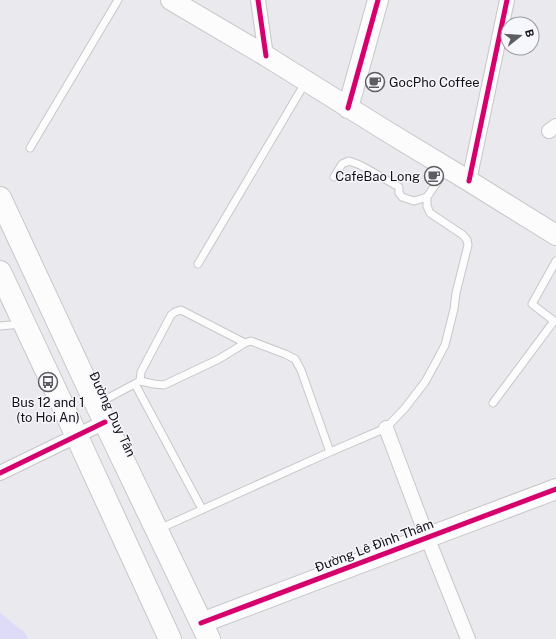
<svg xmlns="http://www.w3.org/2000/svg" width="556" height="639" font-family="'Public Sans',sans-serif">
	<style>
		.green { fill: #dddbf7 }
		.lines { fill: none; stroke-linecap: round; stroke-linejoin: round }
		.lane-casing { stroke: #c7c7ca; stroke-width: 9 }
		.street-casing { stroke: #c7c7ca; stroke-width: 16 }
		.secondary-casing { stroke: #c7c7ca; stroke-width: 22 }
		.primary-casing { stroke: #c7c7ca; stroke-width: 24 }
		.lane { stroke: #fcfcfc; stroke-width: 7 }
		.street { stroke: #fcfcfc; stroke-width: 14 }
		.secondary { stroke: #fcfcfc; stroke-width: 20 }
		.primary { stroke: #fcfcfc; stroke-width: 22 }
		.cycleway-casing { stroke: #f6f6fd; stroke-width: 8 }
		.cycleway { stroke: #d6006c; stroke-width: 5 }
		.labels { text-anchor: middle; stroke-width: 3; stroke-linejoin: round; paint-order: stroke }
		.poi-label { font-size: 13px; fill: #131215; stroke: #f6f6fd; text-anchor: start }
		.street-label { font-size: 13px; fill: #131215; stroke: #f6f6fd }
	</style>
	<rect width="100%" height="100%" fill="#eae9ee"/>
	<path class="green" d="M0,613L25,633L28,639H0Z"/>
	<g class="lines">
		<defs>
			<path id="lane" d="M30,148L118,0
				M334,177L342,164L349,161L360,165L399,187V193L402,197L414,201L427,197
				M198,264L305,83
				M0,326L22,324
				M140,381L154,384L164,385L219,359L245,343L251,341L285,354L295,359L301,370L330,452
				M135,384L202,509
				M99,403L140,381L141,372L171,315L175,312L181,310L245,343
				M493,403L554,321L532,304L556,261
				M159,529L330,452L386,428L405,408L425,382L436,362L445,345L454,309L456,293L468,245L467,240L463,235L430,213L427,206V197L446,169"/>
			<path id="street" d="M258,0L266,56
				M549,131L556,126
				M469,181L507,0
				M386,428L427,537L468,639
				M0,473L105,422"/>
			<path id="secondary" d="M171,0L266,56L388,132L469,181L556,235
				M348,108L378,0
				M201,623L556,489"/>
			<path id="primary" d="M0,198L90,391L209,639
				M0,272L62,404L170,639"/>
		</defs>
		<use href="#lane" class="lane-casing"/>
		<use href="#street" class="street-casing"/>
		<use href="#secondary" class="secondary-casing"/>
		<use href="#primary" class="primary-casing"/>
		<use href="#lane" class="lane"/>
		<use href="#street" class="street"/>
		<use href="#secondary" class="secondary"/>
		<use href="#primary" class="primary"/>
		<defs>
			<path id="cycleway" d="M258,0L266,56
				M348,108L378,0
				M469,181L507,0
				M0,473L105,422
				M201,623L556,489"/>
		</defs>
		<use href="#cycleway" class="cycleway-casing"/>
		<use href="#cycleway" class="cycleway"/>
	</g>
	<defs>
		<symbol id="cafe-ring" viewBox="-11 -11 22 22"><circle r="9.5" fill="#f6f6fd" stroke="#5e5d61" stroke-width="1.5"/><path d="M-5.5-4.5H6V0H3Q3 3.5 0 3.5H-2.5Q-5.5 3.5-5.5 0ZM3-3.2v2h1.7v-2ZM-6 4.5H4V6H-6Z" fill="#5e5d61"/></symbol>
		<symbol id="bus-ring" viewBox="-11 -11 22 22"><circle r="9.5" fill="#f6f6fd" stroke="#5e5d61" stroke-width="1.5"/><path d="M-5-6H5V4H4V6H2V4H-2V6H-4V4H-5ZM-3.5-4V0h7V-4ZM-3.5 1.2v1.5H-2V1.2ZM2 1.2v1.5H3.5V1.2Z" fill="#5e5d61"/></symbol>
	</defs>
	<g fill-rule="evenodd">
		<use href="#cafe-ring" x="364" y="71" width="22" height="22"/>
		<use href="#cafe-ring" x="423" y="165" width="22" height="22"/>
		<use href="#bus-ring" x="37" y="371" width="22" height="22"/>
	</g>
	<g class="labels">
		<g class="poi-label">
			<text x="389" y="87">GocPho Coffee</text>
			<text x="420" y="181" text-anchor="end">CafeBao Long</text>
			<text x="48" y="407" text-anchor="middle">Bus 12 and 1<tspan x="48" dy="15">(to Hoi An)</tspan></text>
		</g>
		<g class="street-label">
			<text transform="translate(113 414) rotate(65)" y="5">Đường Duy Tân</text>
			<text transform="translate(374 545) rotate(-21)" y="5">Đường Lê Đình Thâm</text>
		</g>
	</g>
	<g transform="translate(520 36) rotate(73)"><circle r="19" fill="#f6f6fd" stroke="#9b9ba0"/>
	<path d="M0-3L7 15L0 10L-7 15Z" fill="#5e5d61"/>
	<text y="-6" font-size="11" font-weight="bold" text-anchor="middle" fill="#131215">B</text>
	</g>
</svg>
